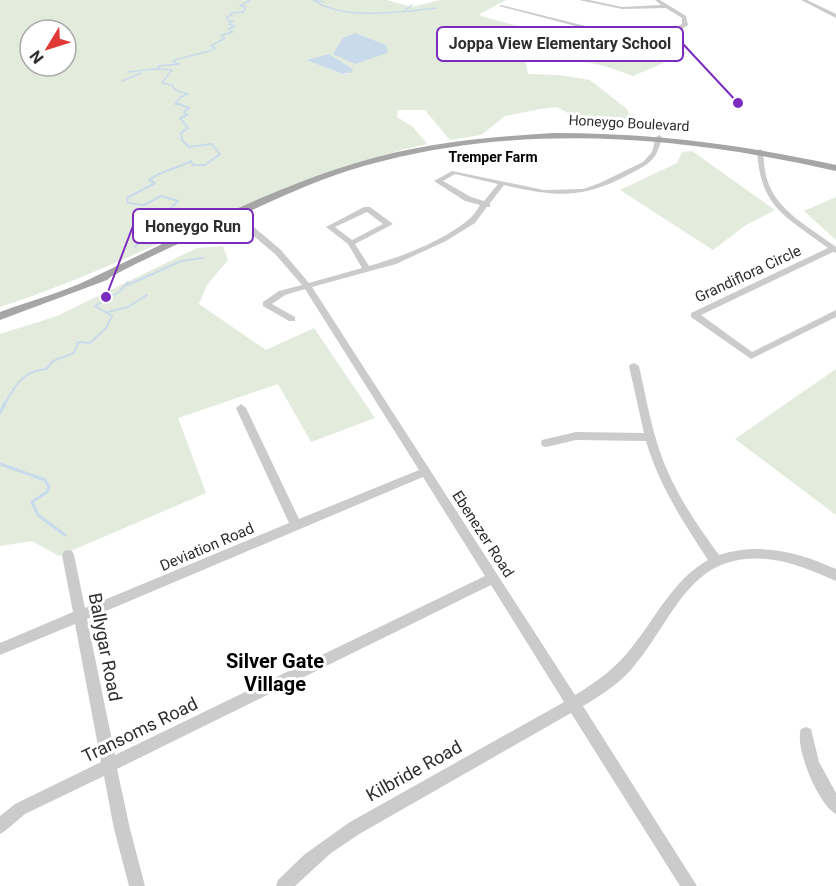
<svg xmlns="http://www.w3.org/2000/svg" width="836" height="886" font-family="Roboto,sans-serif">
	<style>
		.green { fill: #e3ebdc; fill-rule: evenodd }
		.water { fill: #c9daea }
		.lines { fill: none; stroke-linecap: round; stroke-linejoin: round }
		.stream-far2 { stroke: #c9daea; stroke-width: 1.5 }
		.stream-far1 { stroke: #c9daea; stroke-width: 2 }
		.stream { stroke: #c9daea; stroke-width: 3 }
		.minor { fill: #cbcbcb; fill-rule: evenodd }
		.major { fill: #a6a6a6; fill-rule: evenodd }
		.labels { text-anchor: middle; stroke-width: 6; stroke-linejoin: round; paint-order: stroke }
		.far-street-label { font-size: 14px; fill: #2e2e2e; stroke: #fff }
		.far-neighbourhood-label { font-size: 14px; font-weight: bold; fill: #000; stroke: #fff }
		.street-label { font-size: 15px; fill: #2e2e2e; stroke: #fff }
		.near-street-label { font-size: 18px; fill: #2e2e2e; stroke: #fff }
		.near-neighbourhood-label { font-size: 20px; font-weight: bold; fill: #000; stroke: #fff }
		.leader { fill: none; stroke: #7b2cbf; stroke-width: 2 }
		.callout-dot { fill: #7b2cbf; stroke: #fff; stroke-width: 2 }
		.callout { fill: #fff; stroke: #7b2cbf; stroke-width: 2 }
		.callout-label { font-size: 16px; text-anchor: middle; font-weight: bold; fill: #2e2e2e }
	</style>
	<rect width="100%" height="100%" fill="#fff"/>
	<path class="green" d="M0,0H387L412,7L440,0H506L480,14L481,16L646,61L678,49L687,53L633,76C591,60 570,58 525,61L528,74L559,75L590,80L627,109L630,117L618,121L575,117L557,107L540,109L505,116L481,135L450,140L425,110H398L397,117L413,127L427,144C277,177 145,260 0,307ZM30,30H66V66H30ZM329,54L350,67L348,74H343L306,60Z
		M692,151L775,210L746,225L713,250L620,190L677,163L682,152Z
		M836,197V240L804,211Z
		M223,246L228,260L207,285L199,304L266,350L314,328L375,418L311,442L278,384L178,418L206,493L59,556L32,541L0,546V334L57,316L197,248Z
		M836,369V515L735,439Z"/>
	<path class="water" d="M355,33L386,45L388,53L355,64L333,54L343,38Z
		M329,54L350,67L353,69L352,72L343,74L306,60Z"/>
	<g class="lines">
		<path class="stream-far2" d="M313,0C343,21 401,12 436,8
			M316,0L323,2
			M403,12L412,5
			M160,69L158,66L179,64L173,62L175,60L213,50L215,48L211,46L225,38L221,35L233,32L228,29L235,26L229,24L233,21H228L227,17L232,15L231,13L243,12L246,7L240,6L250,0
			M172,70L162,83L172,85L175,90L188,94L181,97L175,104L178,105
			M128,72L154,69L172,70
			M122,81L141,73"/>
		<path class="stream-far1" d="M135,247L147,231L140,220L167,212L178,201L161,196L144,205L128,203L127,198L155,183L149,180C165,169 174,170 191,161L193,165H205L220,154L212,144L189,147L182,140L181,133L188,128L180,118L187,115L184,112L189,108L176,103
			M128,285L181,261L203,258
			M108,312L128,307L147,295
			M5,404C15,385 23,371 46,369L53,361L74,353L78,342L90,343L106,328L112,316L95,306L119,292L128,282"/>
		<path class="stream" d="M0,413L5,403
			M0,464L45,480L49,487L47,492L32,502L38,515L65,535"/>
		<path class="minor" d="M579,0H589L622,7L661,5L655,0H660L686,16L688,25L672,35L621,54L619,53V51L640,43L499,6L501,5L646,41L668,33L682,24V18L666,8L622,9Z
			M801,0H807L836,14V18Z
			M659,135L662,137C656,163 648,164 626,176C579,200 554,196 504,185L490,203V207H487L475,223L446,241L396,264L312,287L575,695C597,682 617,667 632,647C657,616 673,580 708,560C683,522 659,485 646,441L576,440L546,447L542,446L541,443L542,440L546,439L576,432L644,433L629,366L631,364L634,363L639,366C647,402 653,439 668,472C681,502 700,529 719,555C759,542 799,552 836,569V581C817,573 800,565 780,561C689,544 677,618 630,671C617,685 600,696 583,706L697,886H680L571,713L361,833L331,853L295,886H276L278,880L305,854L350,822L564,702L491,585L117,769L130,829L145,886H129L114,829L104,776L25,814L5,831L0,834V816L15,804L101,762L75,624L0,655V643L73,612L62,555L64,551L68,550L72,551L74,555L85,608L289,523L236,408L241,404L246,408L299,519L419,470L305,289L285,295L272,304L295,317V321H289L263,306V302L279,291L302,285L275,254L231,217V213H237L281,250L309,283L362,268L348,244L326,227L364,207H370L393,224L355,244L369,266C401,257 443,241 468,220C473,216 477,210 480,205L465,201L434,181L452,171L544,190L583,189L600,183L643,162L652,152L656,137ZM455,174L498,184L484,201L471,197L443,181ZM367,212L383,224L352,240L335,227ZM423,477L485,576L115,755L87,619Z
			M760,149L763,151C764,160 764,170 767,179C776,211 811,228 836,247V253L833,252L701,315L752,352L836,310V317L751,359L691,317V313L828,248C786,216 761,209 757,151Z
			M806,727L811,729L819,762L836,793V814C819,806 794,747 801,729Z"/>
		<path class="major" d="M553,133C652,133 739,144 836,165V171C686,137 533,123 383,161C331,173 283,196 235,218C194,237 152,255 112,276L107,280L0,320V312C29,301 61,293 90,279C176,238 263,191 356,163C420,143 486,137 553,133Z"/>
	</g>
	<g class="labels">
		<g class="far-street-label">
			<text transform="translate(629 123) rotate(3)" y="5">Honeygo Boulevard</text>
		</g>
		<g class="far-neighbourhood-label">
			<text x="493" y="162">Tremper Farm</text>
		</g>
		<g class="street-label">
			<text transform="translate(748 274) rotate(-25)" y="5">Grandiflora Circle</text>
			<text transform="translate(483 534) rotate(57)" y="5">Ebenezer Road</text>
			<text transform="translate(207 547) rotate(-23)" y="5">Deviation Road</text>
		</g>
		<g class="near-street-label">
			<text transform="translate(105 647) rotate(79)" y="6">Ballygar Road</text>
			<text transform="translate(140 730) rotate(-26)" y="6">Transoms Road</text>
			<text transform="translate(414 771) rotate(-29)" y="6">Kilbride Road</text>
		</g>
		<g class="near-neighbourhood-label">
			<text x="275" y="668">Silver Gate<tspan x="275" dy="23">Village</tspan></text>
		</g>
	</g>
	<path class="leader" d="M738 103L683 44M106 297L133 226"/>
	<g class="callout-dot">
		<circle cx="738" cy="103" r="6"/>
		<circle cx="106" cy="297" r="6"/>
	</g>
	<g class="callout">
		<rect x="437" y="27" width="246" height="34" rx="6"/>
		<rect x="133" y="209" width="120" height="34" rx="6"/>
	</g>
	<g class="callout-label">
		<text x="560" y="49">Joppa View Elementary School</text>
		<text x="193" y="232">Honeygo Run</text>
	</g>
	<g transform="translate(48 48) rotate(232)"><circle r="28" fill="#ffffff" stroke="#ababab" stroke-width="1.5"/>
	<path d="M0-4.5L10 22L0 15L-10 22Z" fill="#e03935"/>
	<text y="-9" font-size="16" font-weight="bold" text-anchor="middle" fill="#2e2e2e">N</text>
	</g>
</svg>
